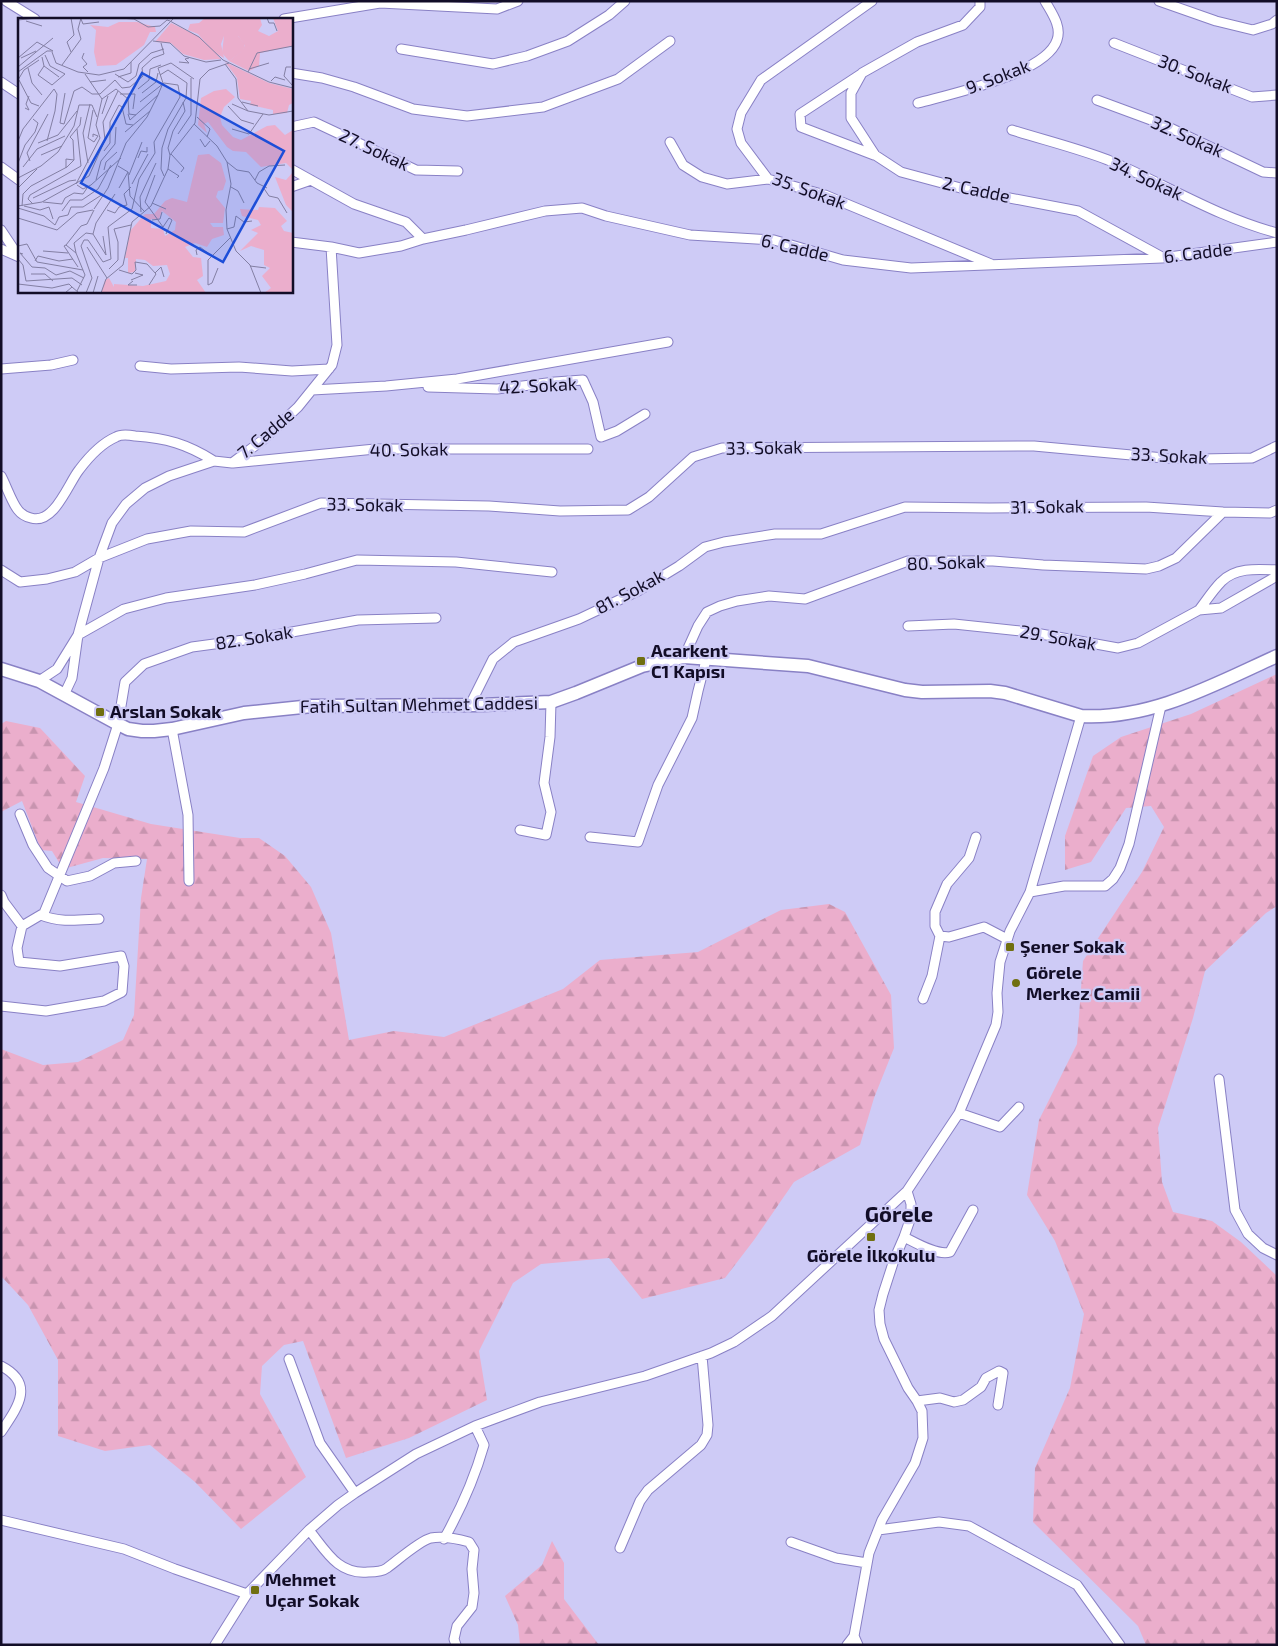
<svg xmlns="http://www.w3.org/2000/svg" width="1278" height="1646" font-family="'Exo 2',sans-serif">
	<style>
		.forest { fill: url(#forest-firs) }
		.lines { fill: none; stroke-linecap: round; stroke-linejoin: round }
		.minor-casing { stroke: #8981c5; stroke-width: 11 }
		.secondary-casing { stroke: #8981c5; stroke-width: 15 }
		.minor { stroke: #fff; stroke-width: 9 }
		.secondary { stroke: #fff; stroke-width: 12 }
		.poi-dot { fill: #706f10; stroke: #cecbf6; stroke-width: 2 }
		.labels { text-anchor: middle; stroke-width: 4.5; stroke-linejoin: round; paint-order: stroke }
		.street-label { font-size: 18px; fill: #120d27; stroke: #cecbf6 }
		.poi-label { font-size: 18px; font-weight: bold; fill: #120d27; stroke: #cecbf6; text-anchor: start }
		.district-label { font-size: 22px; font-weight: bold; fill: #120d27; stroke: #cecbf6 }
		.inset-road { fill: none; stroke: #837fa3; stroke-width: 1 }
		.view { fill: #1d4ed8; fill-opacity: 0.15; stroke: #1d4ed8; stroke-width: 2.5 }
		.inset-edge { fill: none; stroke: #120d27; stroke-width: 2.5 }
	</style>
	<defs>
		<pattern id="forest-firs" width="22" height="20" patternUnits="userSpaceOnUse" patternTransform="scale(1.25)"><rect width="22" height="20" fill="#ebaecc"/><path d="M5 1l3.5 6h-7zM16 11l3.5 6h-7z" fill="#c894af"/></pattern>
	</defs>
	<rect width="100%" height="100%" fill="#cecbf6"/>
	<path class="forest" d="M1277,674V906L1266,913L1205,971L1193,1018L1158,1128L1162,1182L1173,1212L1212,1221L1241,1242L1277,1276V1645H1146L1138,1626L1033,1522L1035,1468L1070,1388L1084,1314L1055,1241L1027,1195L1039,1120L1077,1044L1083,961L1142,872L1164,827L1151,806L1126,808L1091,862L1065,870V836L1093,756L1121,737L1191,714Z
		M6,721L40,728L85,776L76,802L151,824L240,838H259L285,856L311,887L331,933L349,1040L394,1031L444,1037L563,989L600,960L698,952L781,910L829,904L845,912L891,995L894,1048L874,1098L860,1145L794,1182L754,1240L725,1278L642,1299L609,1258L541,1264L513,1283L479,1351L487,1400L409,1438L346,1458L303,1341L284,1345L262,1366L260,1394L306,1477L241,1529L195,1482L150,1445L105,1451L58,1436V1360L28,1305L1,1276V1049L43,1065L78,1062L123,1040L134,1015L141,898L147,859L103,858L63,869L52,851L41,850L22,801L1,812V724Z
		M552,1541L564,1563V1599L599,1645H520L518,1625L505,1596L542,1565Z"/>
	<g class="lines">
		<defs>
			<path id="minor" d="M6,1L35,19
				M872,1L761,80L741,113L737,129L741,143L768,179L825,195L991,264
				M980,1V7L963,25L917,42L862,73L851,93V118L875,155L901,172L968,190L1078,211L1162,257
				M1159,1L1216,21L1253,30L1272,24L1277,20
				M284,19L380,3L497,9L518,1
				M1114,43L1252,97L1277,95
				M401,49L493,64L527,56L568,41L609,15L625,1
				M291,73L322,78L354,87L413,109L467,116L543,107L618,79L670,41
				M861,74L800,114L801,127L874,155
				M1,82L19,94
				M1097,100L1162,124L1263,172L1277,173
				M918,103C950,94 1046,74 1057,40C1062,26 1051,12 1045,1
				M291,127L314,122L416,170L458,171
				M1012,130C1044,140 1077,148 1108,160C1165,184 1217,217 1277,233
				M670,142L683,165L702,177L727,184L768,179
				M1,167L19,180
				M291,169L354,204L406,222L423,239
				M291,187L311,180
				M1,230L19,257
				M291,242L331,247L359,253L401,246L423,239L466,230L545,211L582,208L606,216L690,235L774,240L843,260L911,268L1162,258L1277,242
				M1,249L19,257
				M140,366L171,369L239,367L292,371L329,369
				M1,369L51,365L73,360
				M428,387L497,389L555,382L583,380L593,402L601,437L617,431L645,414
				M312,390L386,386L457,379L668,342
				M233,463L375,449H588
				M1,476C6,485 12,503 18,510C21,514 27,517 31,518C54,525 68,484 79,470C88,458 102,443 116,437C121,434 129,435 135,436C166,438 187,444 214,461
				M1,570L20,582L47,579L75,572L99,558L147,539L191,531L244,532L321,503L489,506L560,511L628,510L649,497L693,457L722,448L1034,446L1164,458L1201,459L1252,458L1277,446
				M1199,610C1206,601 1213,590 1221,582C1235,567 1258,569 1277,570
				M908,626L954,624L1030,632L1118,648L1138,643L1199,610L1221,608L1277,576
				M684,657L698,626L707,612L720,606L737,601L769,596L805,599L908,561H993L1043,565L1146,569L1159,566L1176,558L1223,512
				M39,681L57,669L78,635L124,609L166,598L255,585L305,574L357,560L456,562L552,572
				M64,695L72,678L78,635L99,558L112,523L126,504L145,488L169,476L214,461L232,463L264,439L298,407L332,365L337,345L331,247
				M470,705L493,659L514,642L579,619L638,591L679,566L705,547L724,542L775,534H821L905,507L989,508L1146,507L1223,512L1270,513L1277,510
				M172,729L188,815L189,881
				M20,814L33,845L48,868L67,881L90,876L114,863L136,861
				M520,830L546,835L551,812L544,783L550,737L551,702
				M590,837L638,842L658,785L692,718L698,691L706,660
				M976,837L969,858L947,884L935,912V926L940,936L949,937L984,927L1007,939
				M1030,892L1064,886H1105L1113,879L1120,868L1129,844L1161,706
				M1,895L4,902L22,926
				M41,915C60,923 79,920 99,919
				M923,999L932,976L940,936
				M1,1006L46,1011L104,1001L122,992L124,966L121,956L60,966L19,962L17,948L22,926L44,913L104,768L118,724L125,682L144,664L192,647L259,638L358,620L436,618
				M1219,1079L1235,1210L1248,1234L1263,1248L1277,1255
				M959,1113L1000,1127L1019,1107
				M904,1237C916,1243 938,1256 950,1252L973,1210
				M289,1359L320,1443L355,1493
				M1,1366C36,1384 17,1408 1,1432
				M917,1401L940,1398L954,1402L963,1400L981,1387L986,1378L999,1371L1003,1373L998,1405
				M1,1520L124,1549L175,1569L247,1594
				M309,1530C326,1551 338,1575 368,1572C374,1572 382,1572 387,1568C397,1561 419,1541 431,1538C443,1536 458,1539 469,1542L474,1550L472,1569L474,1593L472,1607L457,1626L454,1639L456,1645
				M878,1530L939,1522L969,1526L1077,1585L1120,1645
				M444,1539C462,1507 474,1480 484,1445L475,1426
				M791,1542L836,1558L867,1563
				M620,1548L640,1501L648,1490L701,1445L707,1435L708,1425L702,1356
				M215,1645L247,1594L309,1530L338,1505L355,1493L416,1454L475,1426L540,1402L645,1376L711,1353L734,1342L772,1316L907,1191L959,1113L996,1025L998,1012L997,993L1000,962L1010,931L1030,892L1081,716
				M847,1645L854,1636
				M858,1645L854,1636L869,1553L882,1520L915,1463L923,1438L922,1411L917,1401L908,1388L884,1339L880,1324L879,1310L883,1294L894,1260L904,1237L911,1217V1204L907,1191"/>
			<path id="secondary" d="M1,669L39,681L118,724L128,729L142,731H154L172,729L244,713L312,706L481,705L551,702L576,693L642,666L684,657L808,666L905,690L922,692L990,691L1005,693L1081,716C1151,720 1215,684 1277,656"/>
		</defs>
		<use href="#minor" class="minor-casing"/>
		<use href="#secondary" class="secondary-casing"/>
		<use href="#minor" class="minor"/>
		<use href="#secondary" class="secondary"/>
	</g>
	<g class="poi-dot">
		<rect x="636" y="656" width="10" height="10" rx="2.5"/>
		<rect x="95" y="707" width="10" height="10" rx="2.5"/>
		<rect x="1005" y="942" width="10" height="10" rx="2.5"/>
		<circle cx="1016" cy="983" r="5"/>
		<rect x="866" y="1232" width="10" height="10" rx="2.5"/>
		<rect x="250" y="1585" width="10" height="10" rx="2.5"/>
	</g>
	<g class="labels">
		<g class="street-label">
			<text transform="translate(1195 74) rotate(21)" y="6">30. Sokak</text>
			<text transform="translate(998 77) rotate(-21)" y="6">9. Sokak</text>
			<text transform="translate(1187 137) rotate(24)" y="6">32. Sokak</text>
			<text transform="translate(374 150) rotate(25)" y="6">27. Sokak</text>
			<text transform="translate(1146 179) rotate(25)" y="6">34. Sokak</text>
			<text transform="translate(976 190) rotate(12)" y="6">2. Cadde</text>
			<text transform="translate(809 191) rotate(20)" y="6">35. Sokak</text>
			<text transform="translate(795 248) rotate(13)" y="6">6. Cadde</text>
			<text transform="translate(1198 253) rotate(-7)" y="6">6. Cadde</text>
			<text transform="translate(538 386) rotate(-3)" y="6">42. Sokak</text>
			<text transform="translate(266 434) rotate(-40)" y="6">7. Cadde</text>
			<text transform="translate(764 448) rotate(-1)" y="6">33. Sokak</text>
			<text transform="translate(409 450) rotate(-1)" y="6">40. Sokak</text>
			<text transform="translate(1169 456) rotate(3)" y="6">33. Sokak</text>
			<text transform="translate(365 505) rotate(1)" y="6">33. Sokak</text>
			<text transform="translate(1047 507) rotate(-1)" y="6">31. Sokak</text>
			<text transform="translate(946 563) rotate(-2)" y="6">80. Sokak</text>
			<text transform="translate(630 592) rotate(-28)" y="6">81. Sokak</text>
			<text transform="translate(254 638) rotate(-9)" y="6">82. Sokak</text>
			<text transform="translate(1058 638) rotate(10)" y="6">29. Sokak</text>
			<text transform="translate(419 705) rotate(-1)" y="6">Fatih Sultan Mehmet Caddesi</text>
		</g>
		<g class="poi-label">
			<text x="651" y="657">Acarkent<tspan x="651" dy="21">C1 Kapısı</tspan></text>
			<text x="110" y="718">Arslan Sokak</text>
			<text x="1020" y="953">Şener Sokak</text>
			<text x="1026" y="979">Görele<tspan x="1026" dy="21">Merkez Camii</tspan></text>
			<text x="871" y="1262" text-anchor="middle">Görele İlkokulu</text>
			<text x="265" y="1586">Mehmet<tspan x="265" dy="21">Uçar Sokak</tspan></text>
		</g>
		<g class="district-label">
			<text x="899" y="1222">Görele</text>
		</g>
	</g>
	<g transform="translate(18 18)">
		<rect width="275" height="275" fill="#cecbf6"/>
		<path d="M206,18H220L227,26L225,33L211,43L204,35Z" fill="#ebaecc"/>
		<path d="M187,0H242L244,7L240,13L251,18L260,13L255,0H275V28L242,35L241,48L231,53L211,43L224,33L227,27L220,18H206L203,26L206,40L197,35L180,16L170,12L172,6L181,5ZM101,4H119L137,9L138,14H132L126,27L98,47L79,48L76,34L78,12L72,7L90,9ZM153,5L182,19L203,41L186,42L165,36L153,25L137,24ZM207,44L251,65L275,71V85L271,87L269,95L255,96V92L232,87L233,83L222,81L219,60ZM208,71L217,79L206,89L202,99L204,107L215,119L223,122L249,108L257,107L267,117L275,112V152L268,145L243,149L228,134L215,133L209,129L190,104L186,106L189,115L180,107L183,80L196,73ZM191,136L203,145L208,163L205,172L200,173L198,179L207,190L205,205H192L195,209H205L206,217L194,221L189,229L177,225L167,229L175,239L183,240L185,258L179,262L188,275H83L87,262L91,260L96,269V266L125,268L148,263L152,256L149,247L135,248L127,242L118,241L117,254L110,255V240H107L112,213L127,196H136L147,183L154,180L169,184L180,137ZM144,193L158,204L157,212L147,218L145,211L133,210V201H141ZM275,154V194L268,187L257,159L268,162ZM241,189L257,190L269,203L263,208L266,213L275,215V275H246L253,270L244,258L252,250L246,247V232L233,228L222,233L240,215L233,212L243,207L240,202L224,198L222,191L240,192Z" fill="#ebaecc" fill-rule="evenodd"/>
		<path class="inset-road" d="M101,0L116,1L130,9L142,8L149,2L152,3M249,0L251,5H256L259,13M63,1L65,6L81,4M0,2L19,0M8,3L24,8M152,3L181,19L205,42L251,64L275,70M135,23L152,25L166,38L188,44L203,42M34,34L38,45L60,54L81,57L106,51L156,0M53,34L49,24L56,17L53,0M66,35L64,40L69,46L65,49L70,54M24,39L26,48L41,59M0,40L19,24L35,33H29L0,54M3,40L18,33M161,44L171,45L167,41L171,40M207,46L218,61L220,80L230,93L251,97L275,93M44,47L63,21L60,11L63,0M26,48L20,57L34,67L47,56L32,48L27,37M0,49L35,20M273,49H268L266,58L275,68M10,50L14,65L24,77M231,51L251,45M230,54L239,35L275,28M97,56L110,64L118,58L121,46L133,35L146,31M142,57L150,52L169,65L168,80L150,111L144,130L143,151L146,158M100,59L113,55V44M0,62L6,52L21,42M1,62L13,85L21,88M253,63L257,59L267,62M72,64L88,62M120,71L131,62L132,51L143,47M47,75L42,105L46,106L56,73L64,69L74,76H82L97,62L104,70L112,69L125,58L124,50L135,40L146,36L143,25M124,75L138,64L140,55M102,76H117L115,91M84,81L98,71L110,81L111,96L118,97M224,84L240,88M214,86L230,93M210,88L223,102L236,106M7,90L11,92L8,86L11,78M84,96L90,78M110,96L112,102L140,77M179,99L192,111L189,119M176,106L199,128L209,144L213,166L208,192L209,211L218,233L232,247L243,275M214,111L231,116L245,96M107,114L132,93M160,116L173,97V60M75,119V116L80,118L76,124L70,120L75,92M182,121L187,129L192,123M0,123L5,111L36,71L39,76L37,93L29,123M20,125L40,117L59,93M86,133L92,125V104L101,87L104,89L108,106L115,107M153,136L166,150L163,154M23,137L44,128M152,137L150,130L155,113L167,93L165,84M120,140L123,133L129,134V129M12,143L9,135L30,96M209,144L219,152L231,154L239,165L249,170M0,145L7,127L17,114L20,105L15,101M70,145L65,115L72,86M100,148L110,154L112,178L126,193M5,149L19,131L47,118M48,150V141L56,142M150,151L161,158L159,160M86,152L88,144L99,134M111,157L124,124M137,157L127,184L145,209L151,200L154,202L148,216M0,160L23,148L40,134L56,108L61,87H74L79,99M78,162L83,143L97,126L98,109M237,162L241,154L251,148L267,147M58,166L82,120L78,107L84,81L67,56M114,166L130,136M59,167L65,171L73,167L103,140M213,169L220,173L226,185M245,169L251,178L260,180L269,195M0,170L19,151M101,170L110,154M15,180L51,163L58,162M25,184L44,186L47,180L56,175L65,176L69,170M134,185L148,191M15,186L10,181L12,177L63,148L59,111M0,188L24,184L71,158L87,122L85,104L100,73M4,188L5,176L13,168L49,149L56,142L55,122L52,119L62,107L63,99M6,188L22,192L31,189L35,201M0,190L26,198L37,207L41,199L50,197L53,189H65L85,176M76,191L90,170L108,125L129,99L140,77L145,65L140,50L153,45L176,61M89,192L97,195L101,189L109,187L106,176L113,169M44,193L52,182H64L80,171L93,147M123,194L122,179L138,145M0,200L39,212L59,195L75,192M134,202L142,201L144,194M209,211L216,209L218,198L226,204L234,203M75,216L78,205L97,176M48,227L58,235L67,257L59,273M48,227L63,208L69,206L76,192M48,227L46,228L60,249M0,228L9,226L19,244L65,252M69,229L89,260M25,233L50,235M58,235L56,225L68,215L75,216L88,237L85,218M5,236L2,235L14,249L27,250L38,257L52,253L66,260M179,237L178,232L182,229L194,238M0,241L5,247L8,263L54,260L64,267M17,243L20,238L41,243L55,241M232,248L248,250M200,250L194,265L190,267V242L212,220M91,251L100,242V224L96,211L113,207M101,252L114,256L118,252L117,244L129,246L138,256L131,267M137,255L143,249L146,259M13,256H27L35,263M113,262L125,257L117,255M115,263L110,267H119M0,266L34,270L51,266L54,269M47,275L54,269L61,275M68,275L74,260L63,228L66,222H70L85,244L93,241L90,209L114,191L121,161L137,135L136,124L162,79L160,67L146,65L122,84M75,275L80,258M83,275L88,261L105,247L114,204L133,188L150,151L152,137L177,105L182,61L191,52L211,45"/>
		<path class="view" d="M124,55L266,133L205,244L63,165Z"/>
		<rect width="275" height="275" class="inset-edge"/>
	</g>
	<rect width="1278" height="1646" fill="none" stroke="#120d27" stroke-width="5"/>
</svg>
